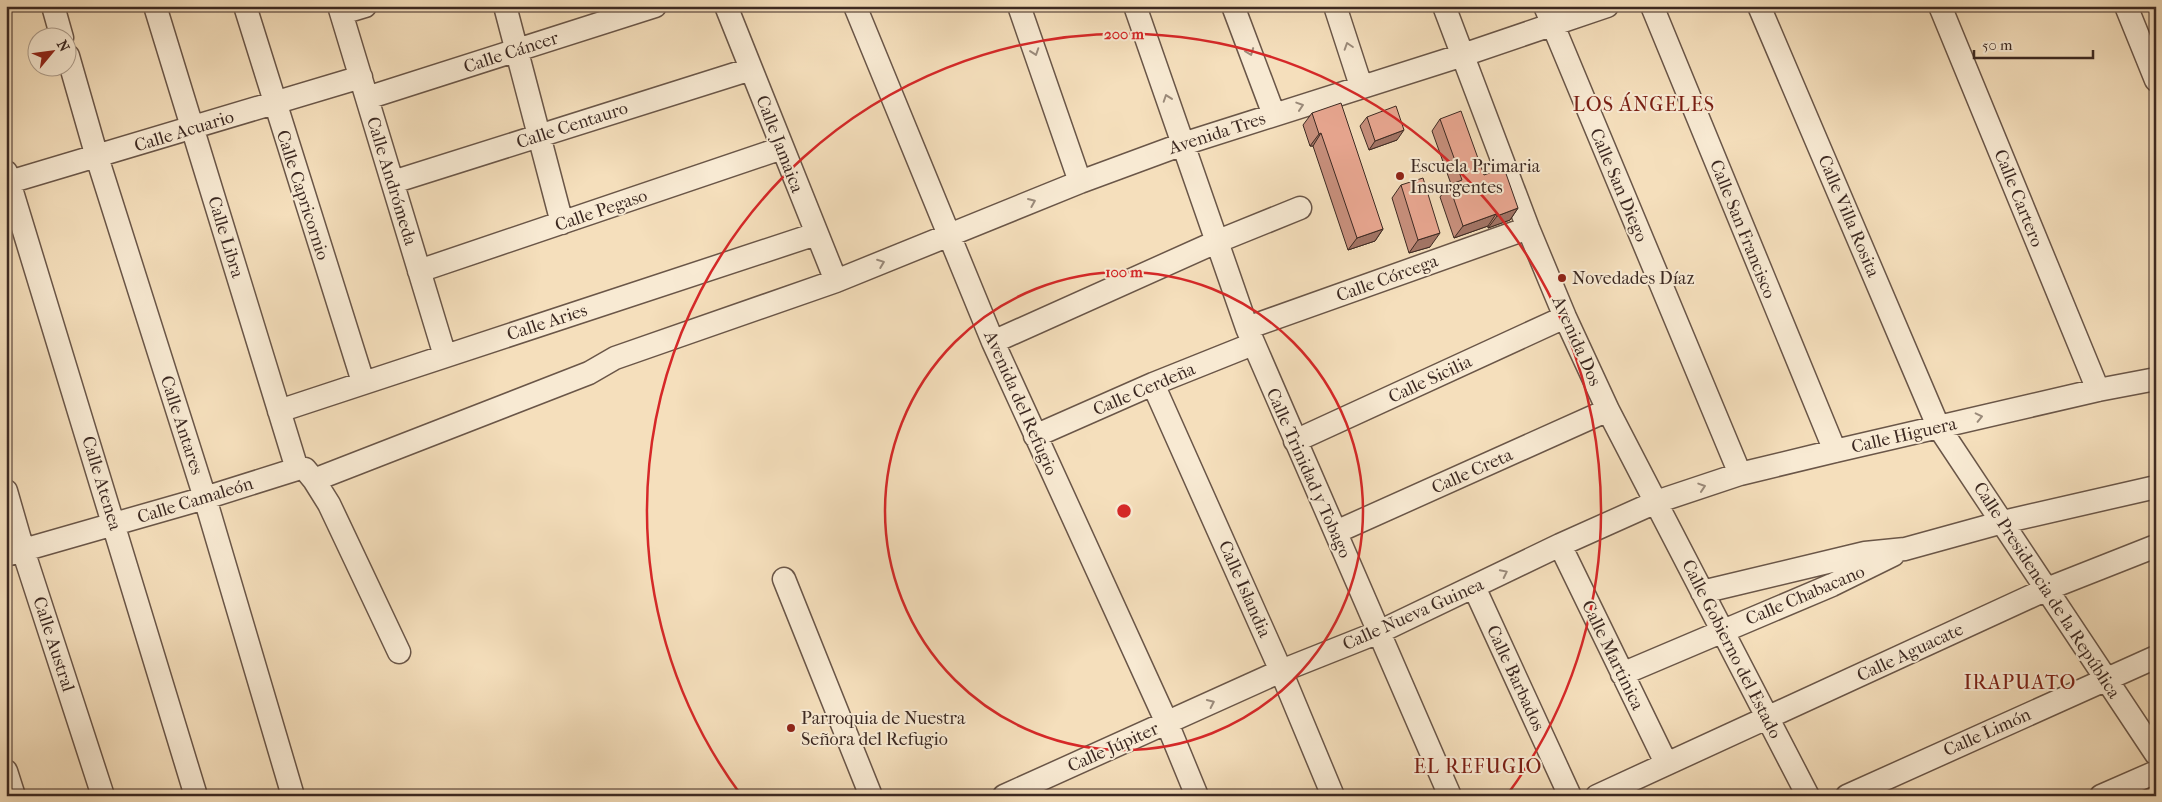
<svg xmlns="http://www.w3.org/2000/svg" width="2162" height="802" font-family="'IM FELL French Canon',serif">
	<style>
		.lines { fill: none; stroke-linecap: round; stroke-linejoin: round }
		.minor-casing { stroke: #6a5648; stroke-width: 25 }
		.minor { stroke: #f8ead3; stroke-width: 22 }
		.wall { fill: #c8907d; stroke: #3c2922 }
		.shaded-wall { fill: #a37566; stroke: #3c2922 }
		.building { fill: #e9a791; stroke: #3c2922 }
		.oneway { stroke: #9a8a7a }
		.ring { fill: none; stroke: #d62828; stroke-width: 2.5 }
		.poi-dot { fill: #8f2418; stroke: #f8ead3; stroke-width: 2 }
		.labels { text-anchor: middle; stroke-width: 4; stroke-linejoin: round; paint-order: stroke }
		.street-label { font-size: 18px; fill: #3c2922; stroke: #f8ead3 }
		.poi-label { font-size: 18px; fill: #3c2922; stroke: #f8ead3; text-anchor: start }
		.quarter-label { font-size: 20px; letter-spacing: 1px; fill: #7a1f14; stroke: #f8ead3 }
		.centre { fill: #d62828; stroke: #f8ead3; stroke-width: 2.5 }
		.ring-label { font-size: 15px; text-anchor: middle; font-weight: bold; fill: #d62828; stroke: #f8ead3; stroke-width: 4; stroke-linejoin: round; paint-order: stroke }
	</style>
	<rect width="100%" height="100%" fill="#f5dfbc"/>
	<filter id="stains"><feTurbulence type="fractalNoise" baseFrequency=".004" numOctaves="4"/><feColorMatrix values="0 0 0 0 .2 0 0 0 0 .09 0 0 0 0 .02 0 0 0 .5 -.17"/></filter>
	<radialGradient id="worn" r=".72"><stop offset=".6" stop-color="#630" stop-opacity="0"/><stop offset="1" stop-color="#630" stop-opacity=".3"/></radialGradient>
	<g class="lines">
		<defs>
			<path id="minor" d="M53,6L62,38
				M245,6L363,382
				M339,6L445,356
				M505,6L562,223
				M726,6L836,281
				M855,6L993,342L1167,723L1197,796
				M1019,6L1080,182
				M1135,6L1247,328L1450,796
				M1233,6L1274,115
				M1335,6L1361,86
				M1444,6L1528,228L1565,317L1608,410L1808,796
				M1545,6L1740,474
				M1652,6L1835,451
				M1759,6L1938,426L2156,754
				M1940,6L2098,390
				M2126,6L2156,80
				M342,13L365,6
				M68,56L97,157L205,498L293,796
				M367,98L655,6
				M6,172L196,796
				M393,182L751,69
				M6,183L361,77
				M419,271L782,148
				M1247,328L1528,228
				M993,342L1216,242L1300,208
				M1153,384L1281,671L1333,796
				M279,411L816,234
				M1035,436L1153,384L1253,344
				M1295,441L1565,317
				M305,469L314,480L329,504L399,652
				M314,480L589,373L615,358L836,281L1080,182L1183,144L1463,55L1607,6
				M6,491L23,550L103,796
				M1336,532L1608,410
				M1560,545L1666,763
				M6,555L205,498L297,469L155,6
				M784,579L871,796
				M1474,587L1570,796
				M1702,592L1865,553L1905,549L2003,522L2156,487
				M1622,674L1832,585L1893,555
				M6,771L14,796
				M1004,796L1281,671L1379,632L1560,545L1656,502L1740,474L1835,451L2098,390L2156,379
				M1597,796L2047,589L2156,546
				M1847,796L2156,657
				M2101,796L2156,772"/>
		</defs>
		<use href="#minor" class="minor-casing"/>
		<use href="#minor" class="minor"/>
	</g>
	<path class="wall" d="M1312,113L1383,229L1375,241L1348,250L1313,146H1310L1303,125Z
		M1367,117L1397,140L1369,150L1360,126Z
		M1440,119L1484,175L1518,208L1510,220L1488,228V226L1454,238L1440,197L1449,185L1451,184L1432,131Z
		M1401,185L1430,247L1409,253L1392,198Z"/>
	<path class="shaded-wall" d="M1404,130L1397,140L1369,150L1375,141Z
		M1321,133L1313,146H1310L1319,134Z
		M1518,208L1510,220L1488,228L1497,216Z
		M1496,214L1488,226L1454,238L1463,226Z
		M1383,229L1375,241L1348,250L1357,238Z
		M1440,233L1430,247L1409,253L1418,240Z"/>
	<path class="building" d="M1341,103L1383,229L1357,238L1321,133L1319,134L1312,113Z
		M1396,106L1404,130L1375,141L1367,117Z
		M1461,111L1484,175L1504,168L1518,208L1497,216L1496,214L1463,226L1449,185L1462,180L1440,119Z
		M1423,178L1440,233L1418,240L1401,185Z"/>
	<defs><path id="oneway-chevron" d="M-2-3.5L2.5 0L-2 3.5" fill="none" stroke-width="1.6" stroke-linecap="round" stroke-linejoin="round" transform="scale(1.25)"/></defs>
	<g class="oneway">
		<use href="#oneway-chevron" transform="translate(1348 46) rotate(-108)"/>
		<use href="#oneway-chevron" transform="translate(1035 52) rotate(71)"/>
		<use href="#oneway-chevron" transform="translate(1250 52) rotate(69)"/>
		<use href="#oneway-chevron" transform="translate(1167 98) rotate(-109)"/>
		<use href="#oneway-chevron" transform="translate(1300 106) rotate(-18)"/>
		<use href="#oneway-chevron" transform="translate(1032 202) rotate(-23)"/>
		<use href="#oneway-chevron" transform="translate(881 263) rotate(-21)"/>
		<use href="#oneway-chevron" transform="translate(1979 417) rotate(-13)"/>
		<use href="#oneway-chevron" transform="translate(1702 487) rotate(-18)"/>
		<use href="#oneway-chevron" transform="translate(1504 573) rotate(-26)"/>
		<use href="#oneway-chevron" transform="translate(1211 703) rotate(-25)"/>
	</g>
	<g class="ring">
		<circle cx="1124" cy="511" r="239"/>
		<path d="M741 795A477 477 0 1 1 1507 795"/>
	</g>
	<g class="poi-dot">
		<circle cx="1400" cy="176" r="5"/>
		<circle cx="1562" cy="278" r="5"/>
		<circle cx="791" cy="728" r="5"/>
	</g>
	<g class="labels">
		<g class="street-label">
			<text transform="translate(511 52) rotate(-18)" y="6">Calle Cáncer</text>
			<text transform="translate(572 125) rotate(-18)" y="6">Calle Centauro</text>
			<text transform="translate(184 131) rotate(-17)" y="6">Calle Acuario</text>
			<text transform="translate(1217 133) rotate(-18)" y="6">Avenida Tres</text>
			<text transform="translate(780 144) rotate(69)" y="6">Calle Jamaica</text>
			<text transform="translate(392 181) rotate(73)" y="6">Calle Andrómeda</text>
			<text transform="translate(1619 185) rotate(67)" y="6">Calle San Diego</text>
			<text transform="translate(303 195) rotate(72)" y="6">Calle Capricornio</text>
			<text transform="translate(2019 198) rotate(68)" y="6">Calle Cartero</text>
			<text transform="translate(601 210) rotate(-19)" y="6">Calle Pegaso</text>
			<text transform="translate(1849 216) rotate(67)" y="6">Calle Villa Rosita</text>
			<text transform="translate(1743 229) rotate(68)" y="6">Calle San Francisco</text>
			<text transform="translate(226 237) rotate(73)" y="6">Calle Libra</text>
			<text transform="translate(1387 278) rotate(-20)" y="6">Calle Córcega</text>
			<text transform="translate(547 322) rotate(-18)" y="6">Calle Aries</text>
			<text transform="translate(1577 341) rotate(66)" y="6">Avenida Dos</text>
			<text transform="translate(1430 379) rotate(-25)" y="6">Calle Sicilia</text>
			<text transform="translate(1144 389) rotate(-23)" y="6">Calle Cerdeña</text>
			<text transform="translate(1021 403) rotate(66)" y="6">Avenida del Refugio</text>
			<text transform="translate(182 425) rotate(72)" y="6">Calle Antares</text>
			<text transform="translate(1904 435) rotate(-13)" y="6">Calle Higuera</text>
			<text transform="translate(1472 471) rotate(-24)" y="6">Calle Creta</text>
			<text transform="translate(1309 473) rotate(66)" y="6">Calle Trinidad y Tobago</text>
			<text transform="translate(102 483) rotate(73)" y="6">Calle Atenea</text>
			<text transform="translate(195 500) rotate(-17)" y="6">Calle Camaleón</text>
			<text transform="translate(1245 589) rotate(66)" y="6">Calle Islandia</text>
			<text transform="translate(2047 590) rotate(57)" y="6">Calle Presidencia de la República</text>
			<text transform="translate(1805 595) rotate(-23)" y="6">Calle Chabacano</text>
			<text transform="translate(1413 614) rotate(-24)" y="6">Calle Nueva Guinea</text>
			<text transform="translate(54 644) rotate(72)" y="6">Calle Austral</text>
			<text transform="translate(1732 649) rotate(63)" y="6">Calle Gobierno del Estado</text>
			<text transform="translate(1910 652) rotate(-25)" y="6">Calle Aguacate</text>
			<text transform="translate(1613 655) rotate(64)" y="6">Calle Martinica</text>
			<text transform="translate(1516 678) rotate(65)" y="6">Calle Barbados</text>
			<text transform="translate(1987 732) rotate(-24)" y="6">Calle Limón</text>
			<text transform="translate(1113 747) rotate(-24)" y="6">Calle Júpiter</text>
		</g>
		<g class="poi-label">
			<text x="1410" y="172">Escuela Primaria<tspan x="1410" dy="21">Insurgentes</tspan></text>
			<text x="1572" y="284">Novedades Díaz</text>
			<text x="801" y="724">Parroquia de Nuestra<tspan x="801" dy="21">Señora del Refugio</tspan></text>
		</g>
		<g class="quarter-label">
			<text x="1644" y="111">LOS ÁNGELES</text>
			<text x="2020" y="689">IRAPUATO</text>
			<text x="1478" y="773">EL REFUGIO</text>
		</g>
	</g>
	<circle cx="1124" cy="511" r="8" class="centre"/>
	<g class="ring-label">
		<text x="1124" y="39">200 m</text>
		<text x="1124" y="277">100 m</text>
	</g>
	<rect width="2162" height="802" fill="none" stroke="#f5dfbc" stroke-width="25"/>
	<rect x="8" y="8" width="2147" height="787" fill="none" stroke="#3c2922" stroke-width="2.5"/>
	<rect x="12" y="12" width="2137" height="777" fill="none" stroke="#3c2922"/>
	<g transform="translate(52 52) rotate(61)"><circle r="24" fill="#f8ead3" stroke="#ad9d8c"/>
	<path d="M0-4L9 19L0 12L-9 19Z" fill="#8f2418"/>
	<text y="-8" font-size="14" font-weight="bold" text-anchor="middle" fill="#3c2922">N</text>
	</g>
	<path d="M1974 50v8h119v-8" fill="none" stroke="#3c2922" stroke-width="2.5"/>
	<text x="1982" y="50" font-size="15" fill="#3c2922" stroke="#f8ead3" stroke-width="4" paint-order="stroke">50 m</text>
	<rect width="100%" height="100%" filter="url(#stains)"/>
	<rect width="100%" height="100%" fill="url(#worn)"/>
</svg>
